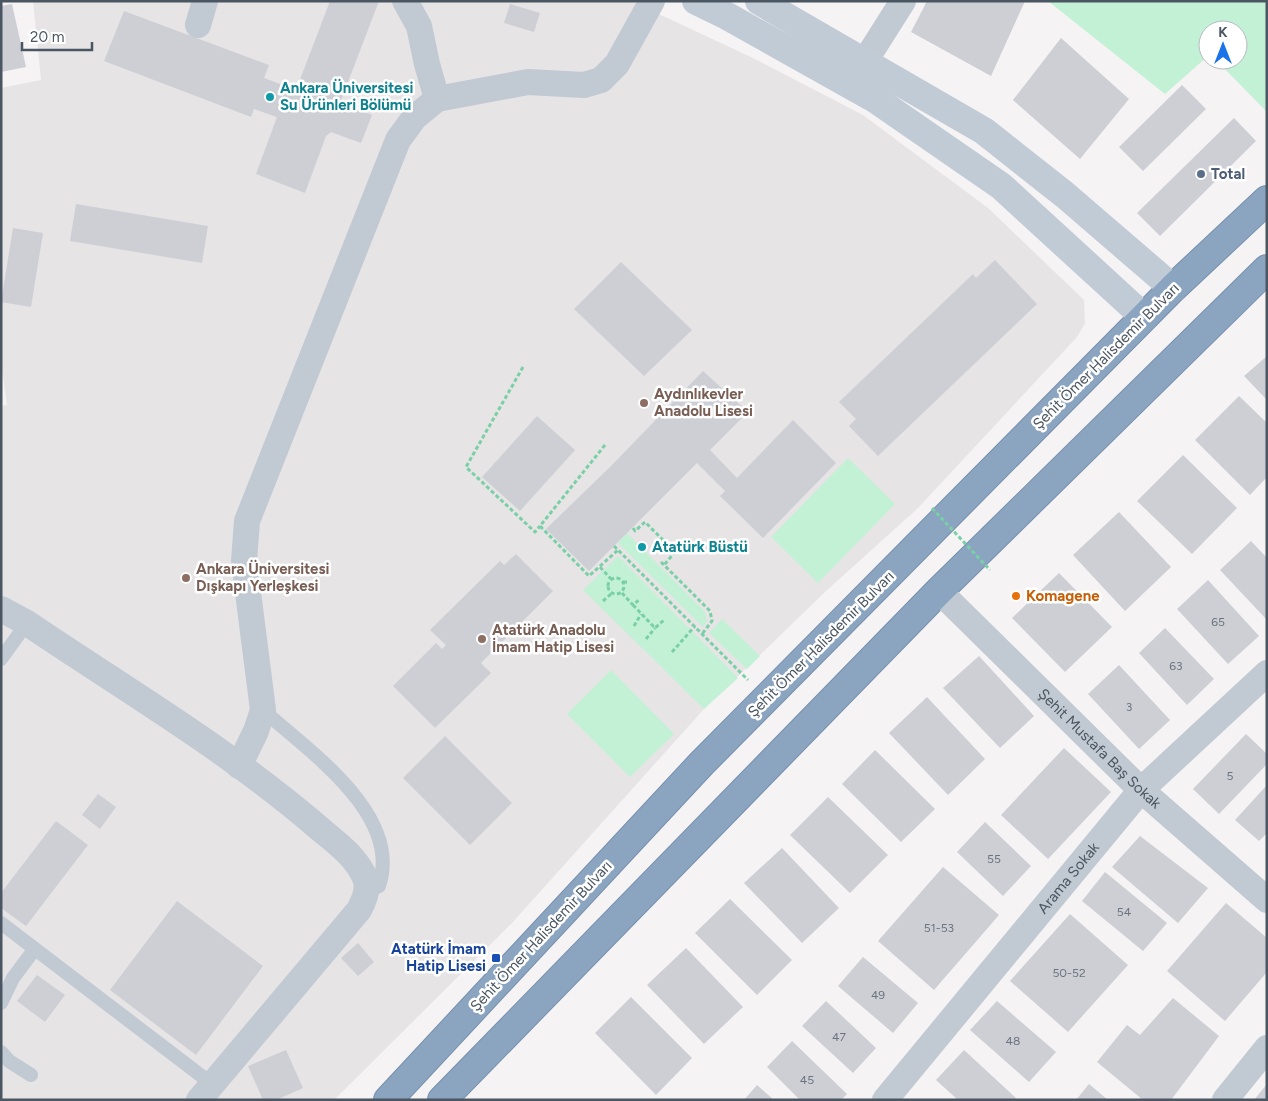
<svg xmlns="http://www.w3.org/2000/svg" width="1268" height="1101" font-family="Figtree,sans-serif">
	<style>
		.education { fill: #e6e4e5 }
		.green { fill: #c3f1d5 }
		.building { fill: #cdcfd5 }
		.lines { fill: none; stroke-linecap: round; stroke-linejoin: round }
		.highway-casing { stroke: #7690ad; stroke-width: 30 }
		.path { stroke: #7ad0a6; stroke-width: 3; stroke-dasharray: 4 2.5; stroke-linecap: butt }
		.lane { stroke: #c1cad2; stroke-width: 14 }
		.street { stroke: #c1cad2; stroke-width: 26 }
		.secondary { stroke: #c1cbd6; stroke-width: 28 }
		.highway { stroke: #8ba5c1; stroke-width: 28 }
		.path-bridge { stroke: #7ad0a6; stroke-width: 3; stroke-dasharray: 4 2.5; stroke-linecap: butt }
		.culture-dot { fill: #0f9aa8; stroke: #fff; stroke-width: 2 }
		.service-dot { fill: #5c6f8a; stroke: #fff; stroke-width: 2 }
		.education-dot { fill: #8d6e63; stroke: #fff; stroke-width: 2 }
		.food-dot { fill: #e8710a; stroke: #fff; stroke-width: 2 }
		.transit-dot { fill: #1a4fb4; stroke: #fff; stroke-width: 2 }
		.labels { text-anchor: middle; stroke-width: 5; stroke-linejoin: round; paint-order: stroke }
		.number-label { font-size: 12px; fill: #6b747e }
		.culture-label { font-size: 15px; font-weight: bold; fill: #0d838f; stroke: #fff; text-anchor: start }
		.service-label { font-size: 15px; font-weight: bold; fill: #4e5e75; stroke: #fff; text-anchor: start }
		.street-label { font-size: 15px; fill: #4a5661; stroke: #fff }
		.education-label { font-size: 15px; font-weight: bold; fill: #785e54; stroke: #fff; text-anchor: start }
		.food-label { font-size: 15px; font-weight: bold; fill: #c56008; stroke: #fff; text-anchor: start }
		.transit-label { font-size: 15px; font-weight: bold; fill: #164399; stroke: #fff; text-anchor: end }
	</style>
	<rect width="100%" height="100%" fill="#f5f3f3"/>
	<path class="education" d="M33,1H631L755,59L863,115L988,208L1084,300L1085,323L1077,337L917,509L826,591L704,709L512,923L334,1100H1V406L7,405L1,362V88L41,80Z"/>
	<path class="green" d="M1048,1H1267V112L1216,60H1238V30H1208V56L1165,94Z
		M848,458L895,504L818,583L771,537Z
		M627,533L705,612L707,621L703,627L618,543Z
		M618,556L738,678L704,709L583,590Z
		M722,619L760,656L747,669L709,633Z
		M611,670L674,734L630,777L567,714Z"/>
	<path class="building" d="M330,1H379L340,103L372,115L361,143L331,132L326,136L305,193L256,174L277,117L254,109L251,117L104,61L124,11L269,65L264,78L296,90Z
		M927,1H1025L991,76L911,32Z
		M12,4L26,67L1,72V6Z
		M510,4L540,13L534,32L504,23Z
		M1061,38L1129,99L1080,159L1013,100Z
		M1182,85L1206,109L1143,171L1119,147Z
		M1234,118L1256,141L1160,236L1137,213Z
		M76,204L208,226L202,263L70,241Z
		M13,228L43,233L31,307L1,302Z
		M995,260L1037,304L878,456L849,426L856,419L839,402L973,274L976,278Z
		M621,262L692,330L644,376L574,309Z
		M1267,356V400L1244,376Z
		M703,371L748,412L710,450L737,478L793,420L836,463L763,538L720,496L725,491L697,463L589,571L546,529L612,465Z
		M1239,396L1267,423V477L1250,495L1195,440Z
		M537,416L575,450L520,511L482,477Z
		M1183,455L1237,508L1192,554L1137,501Z
		M1119,512L1171,567L1125,611L1073,555Z
		M1251,541L1267,558V620L1220,570Z
		M516,554L553,591L481,663L491,673L435,728L393,686L436,643L442,649L446,645L430,630L500,561L504,565Z
		M1059,573L1112,627L1065,672L1012,618Z
		M1208,580L1259,636L1228,664L1177,609Z
		M1165,628L1214,679L1187,705L1139,653Z
		M979,656L1034,716L1000,748L943,688Z
		M1119,665L1170,720L1139,749L1088,694Z
		M927,697L985,759L948,795L889,733Z
		M1246,734L1267,754V764L1219,814L1193,789Z
		M445,736L512,803L470,845L403,778Z
		M1064,748L1111,792L1048,859L1001,815Z
		M875,750L935,809L901,842L842,784Z
		M1267,785V833L1259,841L1235,820Z
		M98,794L116,807L100,829L82,815Z
		M828,797L888,855L850,893L790,835Z
		M56,821L88,845L26,926L1,908V893Z
		M985,822L1031,866L1003,896L957,852Z
		M1140,836L1208,888L1178,923L1112,867Z
		M782,848L839,908L802,943L744,883Z
		M943,867L999,915L934,990L878,941Z
		M1105,872L1167,923L1143,951L1082,901Z
		M730,899L792,960L757,995L695,933Z
		M177,901L263,966L196,1055L110,990Z
		M1226,903L1267,938V972L1225,1021L1167,971Z
		M1070,914L1128,965L1068,1032L1010,981Z
		M358,943L374,962L358,976L341,958Z
		M686,948L743,1007L704,1044L647,985Z
		M863,957L918,1003L893,1033L838,986Z
		M37,975L65,995L45,1022L17,1001Z
		M631,997L692,1058L656,1095L595,1033Z
		M1173,998L1219,1036L1171,1100H1143L1097,1062L1127,1025L1140,1035Z
		M826,1001L876,1048L853,1073L802,1026Z
		M997,1001L1056,1052L1029,1082L970,1030Z
		M792,1041L847,1094L841,1100H800L767,1067Z
		M286,1050L303,1088L276,1100H263L248,1066Z
		M964,1050L1016,1098L1014,1100H958L936,1080Z
		M1089,1084L1108,1100H1076Z
		M1267,1084V1100H1254Z
		M757,1085L774,1100H744Z"/>
	<g class="lines">
		<defs>
			<path id="highway" d="M388,1100L702,763L1173,288L1267,200
				M442,1100L939,591L1267,269"/>
		</defs>
		<use href="#highway" class="highway-casing"/>
		<path class="path" d="M523,367L466,467L535,532L540,526
			M605,445L540,526L589,576L618,550
			M633,528L635,531L645,522L675,552L664,565
			M614,546L748,680
			M661,562L710,611L712,621L702,634
			M600,567L611,579
			M608 586a8 8 0 1 1 16 0a8 8 0 1 1-16 0Z
			M623,582H629
			M622,593L633,605L640,599
			M603,601L611,594
			M633,605L655,628L664,620
			M634,626L641,614
			M646,639L655,628
			M672,652L695,626"/>
		<path class="lane" d="M1,659L27,623
			M263,710C308,751 403,814 379,886L365,893
			M1,923L212,1084
			M1,1003L13,978L34,950
			M1,1052L9,1061L31,1075"/>
		<g class="street">
			<path d="M405,1L419,26L427,64L437,99"/>
			<path d="M198,25L205,1"/>
			<path d="M865,61L903,1"/>
			<path id="s1" d="M939,591L1141,790L1267,900"/>
			<path d="M1,609L27,623C123,688 225,748 313,823C331,839 355,854 365,878C369,888 364,901 359,910L199,1100"/>
			<path d="M239,766L256,731L263,710L244,561L247,521L398,140L414,118L437,99L528,82L584,85L601,80L617,64L652,1"/>
			<path id="s2" d="M885,1100L1141,790L1267,673"/>
			<path d="M1225,1100L1267,1048"/>
		</g>
		<path class="secondary" d="M696,1L727,16L875,99L1001,186L1144,317
			M759,1L984,131L1065,195L1173,288"/>
		<use href="#highway" class="highway"/>
		<path class="path-bridge" d="M932,508L990,570"/>
	</g>
	<g class="culture-dot">
		<circle cx="270" cy="97" r="5"/>
		<circle cx="642" cy="547" r="5"/>
	</g>
	<circle class="service-dot" cx="1201" cy="174" r="5"/>
	<g class="education-dot">
		<circle cx="644" cy="403" r="5"/>
		<circle cx="186" cy="578" r="5"/>
		<circle cx="482" cy="639" r="5"/>
	</g>
	<circle class="food-dot" cx="1016" cy="596" r="5"/>
	<rect class="transit-dot" x="491" y="953" width="10" height="10" rx="2.5"/>
	<g class="labels">
		<g class="number-label">
			<text x="1218" y="626">65</text>
			<text x="1176" y="670">63</text>
			<text x="1129" y="711">3</text>
			<text x="1230" y="780">5</text>
			<text x="994" y="863">55</text>
			<text x="1124" y="916">54</text>
			<text x="939" y="932">51-53</text>
			<text x="1069" y="977">50-52</text>
			<text x="878" y="999">49</text>
			<text x="839" y="1041">47</text>
			<text x="1013" y="1045">48</text>
			<text x="807" y="1084">45</text>
		</g>
		<g class="culture-label">
			<text x="280" y="93">Ankara Üniversitesi<tspan x="280" dy="17">Su Ürünleri Bölümü</tspan></text>
			<text x="652" y="552">Atatürk Büstü</text>
		</g>
		<g class="service-label">
			<text x="1211" y="179">Total</text>
		</g>
		<g class="street-label">
			<text transform="translate(1106 356) rotate(-45)" y="5">Şehit Ömer Halisdemir Bulvarı</text>
			<text transform="translate(821 644) rotate(-45)" y="5">Şehit Ömer Halisdemir Bulvarı</text>
			<text dy="5" stroke="none"><textPath href="#s1" startOffset="225">Şehit Mustafa Baş Sokak</textPath></text>
			<text dy="5" stroke="none"><textPath href="#s2" startOffset="288">Arama Sokak</textPath></text>
			<text transform="translate(541 936) rotate(-47)" y="5">Şehit Ömer Halisdemir Bulvarı</text>
		</g>
		<g class="education-label">
			<text x="654" y="399">Aydınlıkevler<tspan x="654" dy="17">Anadolu Lisesi</tspan></text>
			<text x="196" y="574">Ankara Üniversitesi<tspan x="196" dy="17">Dışkapı Yerleşkesi</tspan></text>
			<text x="492" y="635">Atatürk Anadolu<tspan x="492" dy="17">İmam Hatip Lisesi</tspan></text>
		</g>
		<g class="food-label">
			<text x="1026" y="601">Komagene</text>
		</g>
		<g class="transit-label">
			<text x="486" y="954">Atatürk İmam<tspan x="486" dy="17">Hatip Lisesi</tspan></text>
		</g>
	</g>
	<rect width="1268" height="1101" fill="none" stroke="#4a5661" stroke-width="5"/>
	<g transform="translate(1223 45)"><circle r="24" fill="#ffffff" stroke="#b7bbc0"/>
	<path d="M0-4L9 19L0 12L-9 19Z" fill="#1a73e8"/>
	<text y="-8" font-size="14" font-weight="bold" text-anchor="middle" fill="#4a5661">K</text>
	</g>
	<path d="M22 42v8h70v-8" fill="none" stroke="#4a5661" stroke-width="2.5"/>
	<text x="30" y="42" font-size="15" fill="#4a5661" stroke="#ffffff" stroke-width="4" paint-order="stroke">20 m</text>
</svg>
